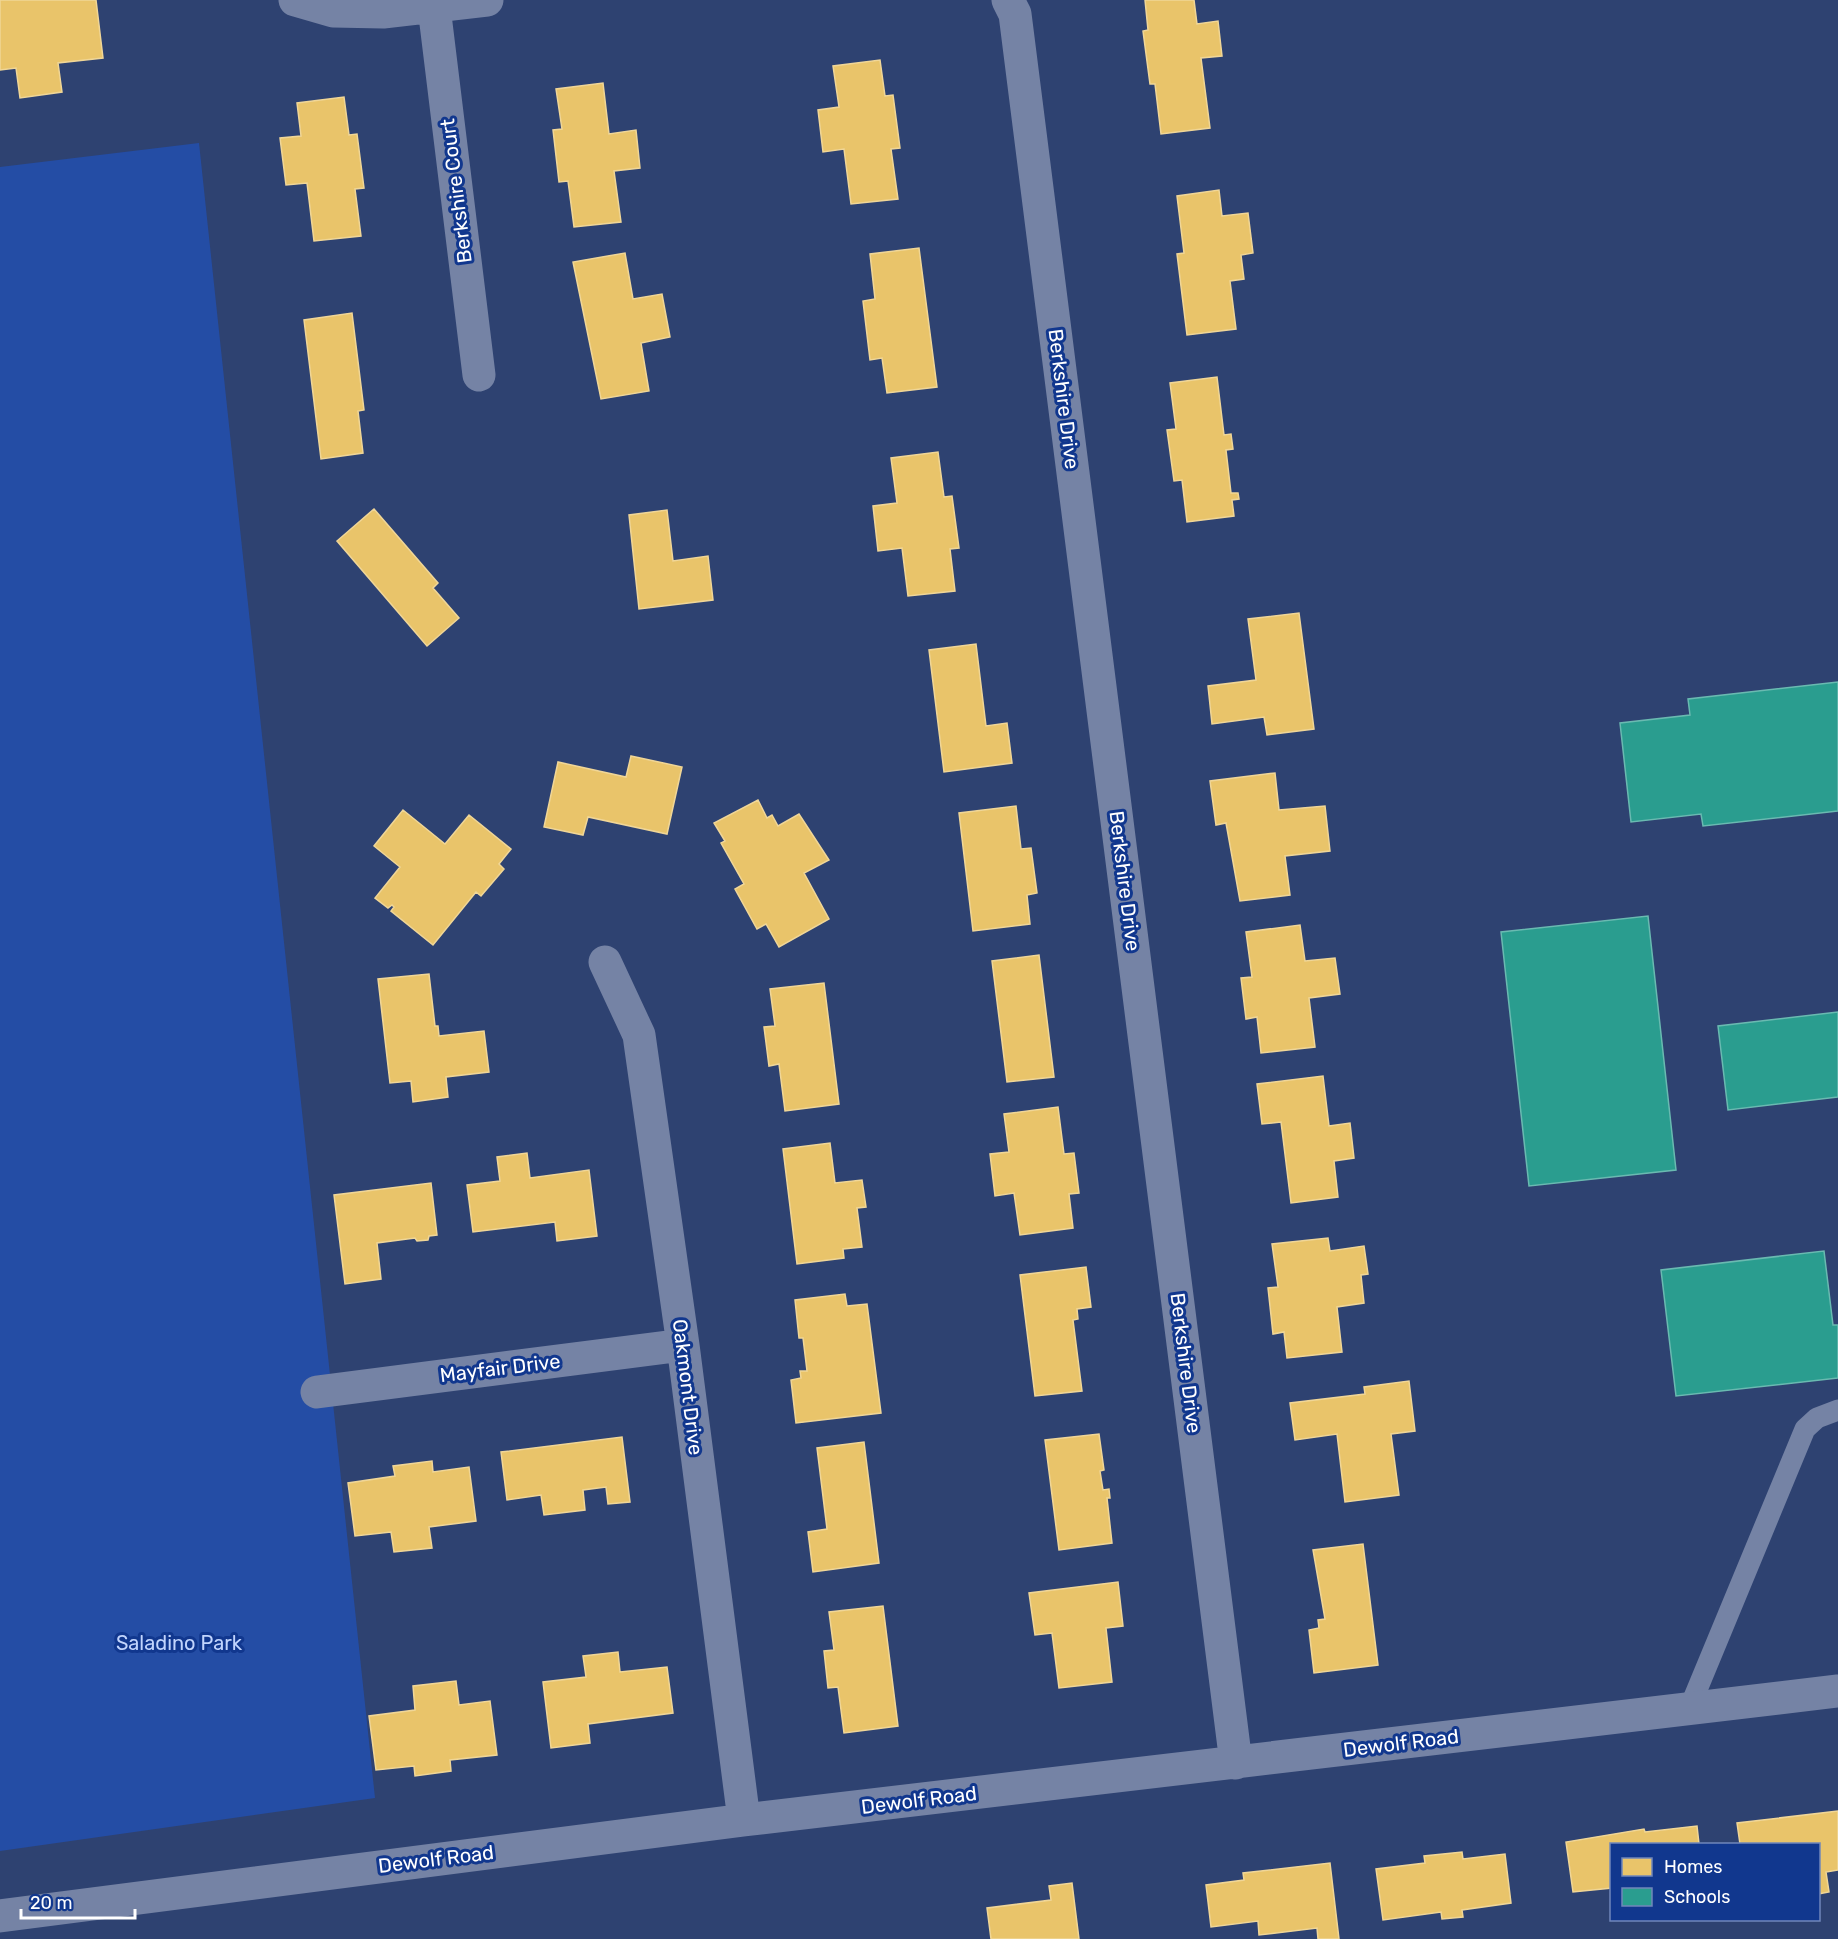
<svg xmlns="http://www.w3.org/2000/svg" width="1838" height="1939" font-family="Rubik,sans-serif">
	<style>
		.green { fill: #244da5 }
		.homes { fill: #e9c46a; stroke: #f0d697; stroke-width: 1.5 }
		.schools { fill: #2a9d8f; stroke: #6abab1; stroke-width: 1.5 }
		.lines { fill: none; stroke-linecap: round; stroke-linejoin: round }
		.service { stroke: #7583a5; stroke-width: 21 }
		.minor { stroke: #7583a5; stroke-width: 33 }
		.labels { text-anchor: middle; stroke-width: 6; stroke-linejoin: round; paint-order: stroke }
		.street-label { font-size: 20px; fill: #fff; stroke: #11378e }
		.park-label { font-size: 20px; fill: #c1d4fd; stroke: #11378e }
	</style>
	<rect width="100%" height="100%" fill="#2e4271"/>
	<path class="green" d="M199,143L375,1798L0,1851V167Z"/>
	<path class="homes" d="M0,0H96L103,58L58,63L62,92L20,98L16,68L0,70Z
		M1145,0H1194L1197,24L1218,21L1222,56L1201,58L1210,128L1161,134L1155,84H1150L1143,31L1148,30Z
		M880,60L885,96L893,95L900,148L891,149L898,199L851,204L844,149L823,152L818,110L839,107L833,66Z
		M603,83L609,134L636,130L640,168L614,171L621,222L574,227L568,181L559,182L553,130L562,129L556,89Z
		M344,97L349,135L357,134L364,188L355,189L361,236L314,241L307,183L286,185L280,138L301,136L297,103Z
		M1219,190L1222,216L1248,213L1253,253L1241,255L1244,279L1230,281L1236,329L1187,335L1177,254L1184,253L1177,196Z
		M919,248L937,387L887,393L882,358L870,360L863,301L875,299L870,254Z
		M625,253L633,299L662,294L670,337L641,343L649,391L601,399L573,262Z
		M352,313L364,410L358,411L363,453L321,459L304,320Z
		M1217,377L1224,435L1231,434L1233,449L1226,450L1231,493H1238L1239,499L1232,500L1234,516L1187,522L1182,480L1174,481L1167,430L1176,429L1170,383Z
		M938,452L944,497L952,496L959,548L950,549L955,591L908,596L902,548L878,551L873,506L897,503L891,458Z
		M374,509L438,583L433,588L459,618L427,646L337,541Z
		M667,510L673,561L708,556L713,600L639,609L629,515Z
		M1299,613L1314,729L1267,735L1264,717L1212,724L1208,686L1256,680L1248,619Z
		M976,644L986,726L1007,723L1012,763L944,772L929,650Z
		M631,756L682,767L667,834L588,817L583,835L544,827L558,762L626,777Z
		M1275,773L1279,810L1325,806L1330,851L1285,856L1290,895L1240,901L1226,823L1216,825L1210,781Z
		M758,800L767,818L772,815L778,826L799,814L829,860L804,873L829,919L779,947L766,924L757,929L735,889L744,884L721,843L725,841L714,823Z
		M1016,806L1021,849L1031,848L1037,893L1027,895L1030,924L973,931L959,813Z
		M403,810L445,844L469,815L511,849L499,864L504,869L481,896L476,892L433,945L391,911L394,907L392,905L388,908L375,898L400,867L374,846Z
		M1300,925L1305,961L1335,958L1340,994L1309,998L1315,1047L1261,1053L1257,1017L1246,1019L1241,978L1252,977L1246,932Z
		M1039,955L1054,1077L1007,1082L992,961Z
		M429,974L435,1026H438L439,1036L484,1031L489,1072L446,1077L448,1097L413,1102L411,1081L390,1083L378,979Z
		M824,983L839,1104L785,1111L779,1064L769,1066L764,1027L775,1026L770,989Z
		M1323,1076L1329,1126L1350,1123L1354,1158L1334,1161L1338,1197L1291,1203L1281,1122L1262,1124L1257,1084Z
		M1058,1107L1064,1154L1074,1153L1079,1193L1069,1194L1073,1228L1020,1235L1014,1193L995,1196L990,1154L1009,1152L1004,1114Z
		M830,1143L835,1183L862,1180L866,1207L857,1208L862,1247L843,1249L844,1258L797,1264L783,1149Z
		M527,1153L530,1178L589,1170L597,1236L557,1241L555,1222L473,1232L467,1185L500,1181L497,1157Z
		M431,1183L437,1235L429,1236L428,1240L417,1241L415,1238L377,1243L381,1279L345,1284L334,1195Z
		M1328,1238L1330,1251L1364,1246L1368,1274L1361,1275L1364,1303L1337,1307L1342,1352L1287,1358L1284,1332L1273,1334L1268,1288L1278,1287L1272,1244Z
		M1086,1267L1091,1307L1077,1309L1078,1319L1073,1320L1082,1391L1035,1396L1020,1275Z
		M845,1294L847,1306L867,1304L881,1413L796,1423L791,1380L801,1378L800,1371H807L803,1338H799L795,1300Z
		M1409,1381L1415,1431L1391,1434L1399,1495L1345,1502L1337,1434L1295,1440L1290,1403L1365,1394L1364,1387Z
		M1099,1434L1104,1470L1100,1471L1103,1490L1109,1489L1110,1498H1107L1112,1543L1059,1550L1045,1440Z
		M622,1437L630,1502L608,1504L606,1487L583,1490L585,1510L544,1515L541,1495L507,1500L501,1452Z
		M864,1442L879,1563L813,1572L808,1532L827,1529L817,1448Z
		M432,1461L433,1472L469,1467L476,1521L429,1527L432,1548L394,1552L391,1532L355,1536L348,1483L395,1476L393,1466Z
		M1363,1544L1378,1665L1314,1673L1309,1630L1319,1628L1318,1620L1325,1619L1313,1550Z
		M1118,1582L1123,1626L1106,1628L1112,1682L1059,1688L1052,1633L1035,1635L1029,1593Z
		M883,1606L898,1726L844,1733L838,1687L828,1688L824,1651L834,1650L829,1612Z
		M618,1652L620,1672L667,1667L673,1713L588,1724L590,1743L551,1748L543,1682L586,1677L583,1656Z
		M456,1681L459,1705L490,1701L497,1755L450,1760L451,1771L415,1776L414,1766L376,1770L369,1716L415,1710L413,1686Z
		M1838,1811V1870L1826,1872L1829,1892L1818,1894V1844H1740L1737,1823Z
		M1697,1826L1699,1844H1612V1888L1573,1892L1566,1842L1644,1829L1645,1832Z
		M1462,1852L1463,1859L1505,1854L1511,1903L1462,1910L1463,1917L1442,1919L1441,1912L1383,1920L1376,1869L1425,1863L1424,1856Z
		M1330,1863L1339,1939H1318L1317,1928L1259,1935L1258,1921L1211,1927L1206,1885L1244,1880L1243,1873Z
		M1072,1883L1079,1939H991L987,1908L1051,1900L1049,1886Z"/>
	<path class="schools" d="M1838,682V811L1703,826L1701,814L1631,822L1620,723L1690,715L1688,699Z
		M1648,916L1676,1170L1529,1186L1501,932Z
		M1838,1012V1097L1728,1110L1718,1026Z
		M1824,1251L1833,1325H1838V1378L1676,1396L1661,1270Z"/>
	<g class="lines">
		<path class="service" d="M1689,1709L1805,1429L1817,1418L1838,1410"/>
		<path class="minor" d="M295,0L333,11L383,12L487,0
			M1008,0L1015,14L1236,1763
			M434,7L479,375
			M605,962L639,1035L683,1345L744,1820
			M317,1392L683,1345
			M0,1916L744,1820L1838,1691"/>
	</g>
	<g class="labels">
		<g class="street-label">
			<text transform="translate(456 191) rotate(-97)" y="7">Berkshire Court</text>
			<text transform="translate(1064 399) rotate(83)" y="7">Berkshire Drive</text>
			<text transform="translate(1125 881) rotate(83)" y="7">Berkshire Drive</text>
			<text transform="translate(1186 1363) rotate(83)" y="7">Berkshire Drive</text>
			<text transform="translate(500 1368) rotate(-7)" y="7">Mayfair Drive</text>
			<text transform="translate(688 1387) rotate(83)" y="7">Oakmont Drive</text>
			<text transform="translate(1401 1743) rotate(-7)" y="7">Dewolf Road</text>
			<text transform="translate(919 1800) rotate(-7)" y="7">Dewolf Road</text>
			<text transform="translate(436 1859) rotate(-7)" y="7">Dewolf Road</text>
		</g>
		<g class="park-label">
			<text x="179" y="1650">Saladino Park</text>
		</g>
	</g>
	<rect x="1610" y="1843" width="210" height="78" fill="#11378e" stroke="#7087bb" stroke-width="1.5"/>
	<rect x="1622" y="1858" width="30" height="18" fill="#e9c46a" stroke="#7087bb" stroke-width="1.5"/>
	<text x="1664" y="1873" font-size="18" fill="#ffffff">Homes</text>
	<rect x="1622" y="1888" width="30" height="18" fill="#2a9d8f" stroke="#7087bb" stroke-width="1.5"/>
	<text x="1664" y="1903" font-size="18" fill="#ffffff">Schools</text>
	<path d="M21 1909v9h114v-9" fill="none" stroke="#ffffff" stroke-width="3"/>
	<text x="30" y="1909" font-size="18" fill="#ffffff" stroke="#11378e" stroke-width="4.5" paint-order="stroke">20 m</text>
</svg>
